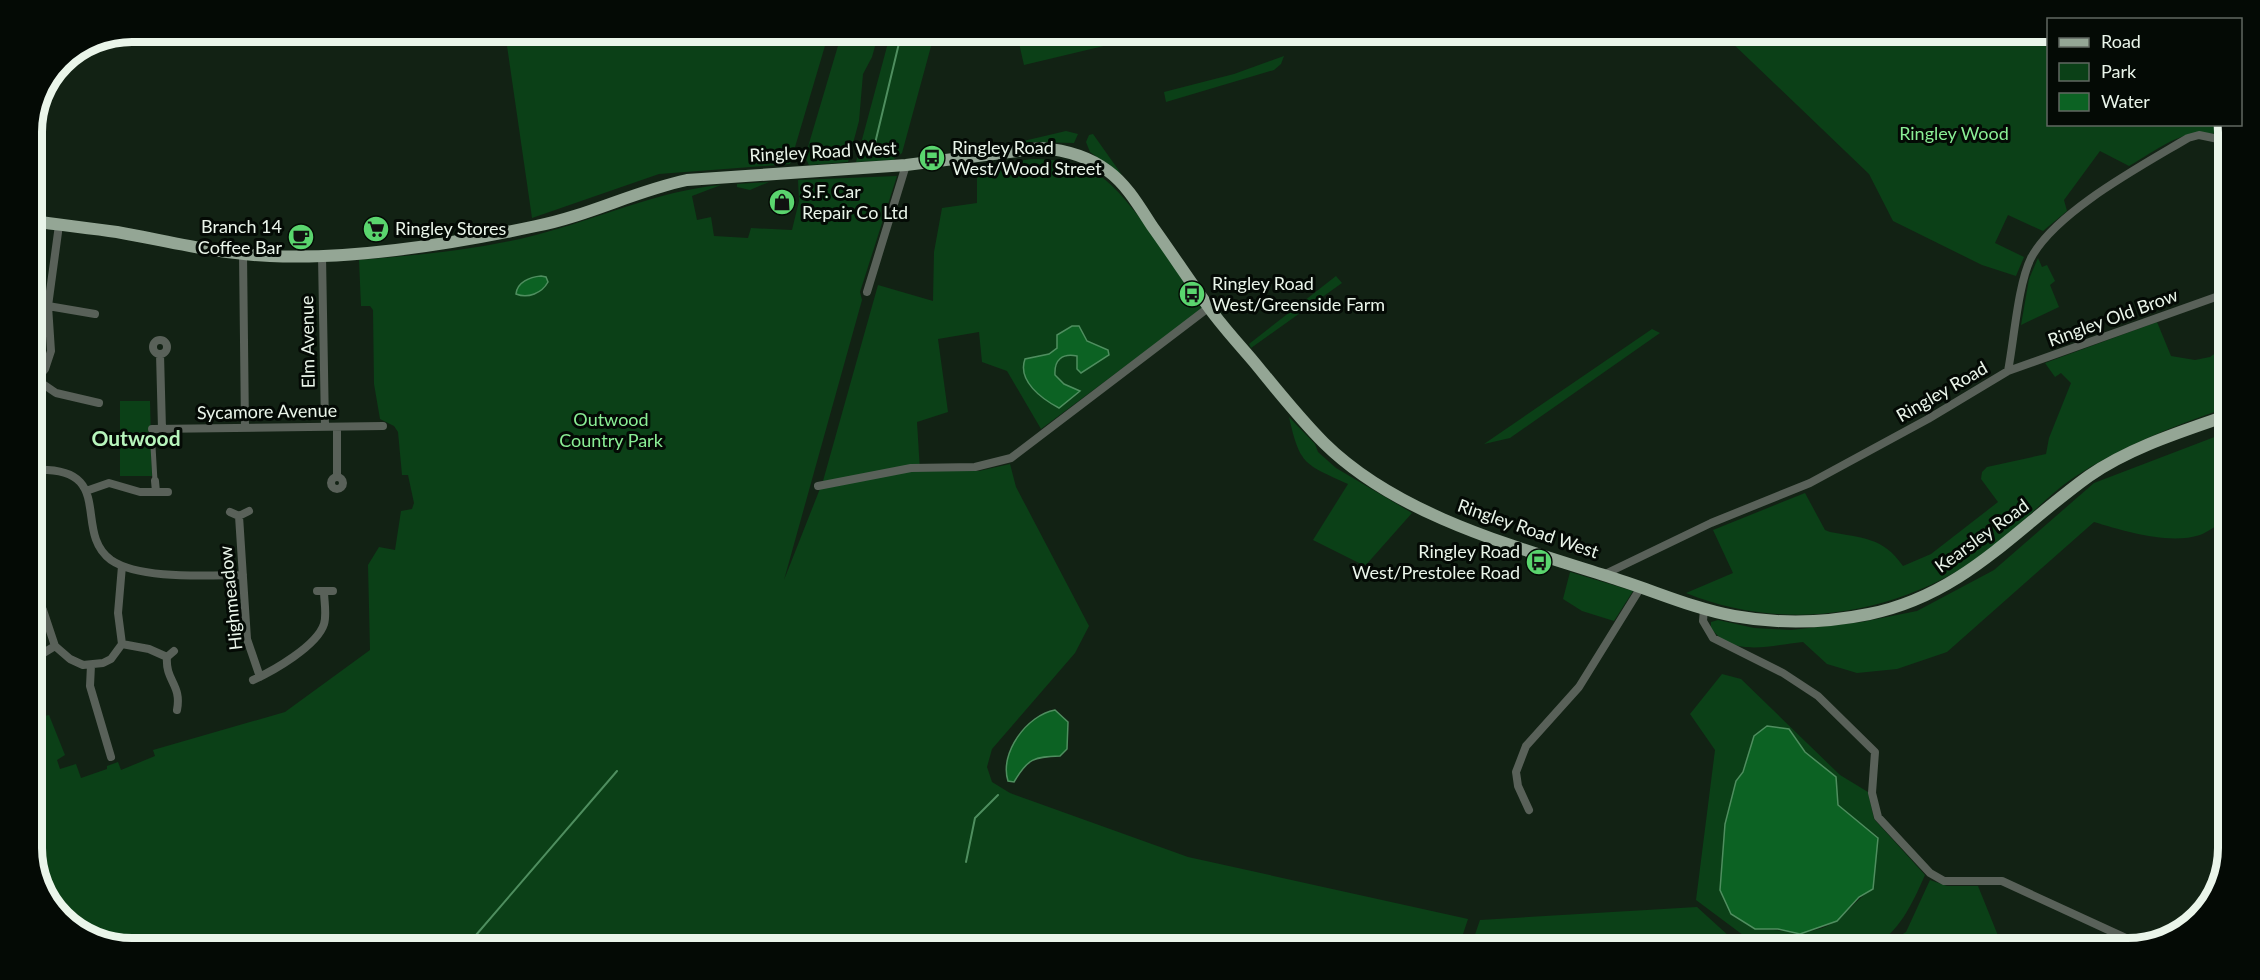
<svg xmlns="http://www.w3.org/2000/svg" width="2260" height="980" font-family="Lato,sans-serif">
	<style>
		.green { fill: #0b4017; fill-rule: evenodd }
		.water { fill: #0c6223; stroke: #4f8e5f; stroke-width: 1.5 }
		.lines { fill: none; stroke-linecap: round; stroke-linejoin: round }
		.stream { stroke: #4f8e5f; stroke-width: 2 }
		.pedestrian { stroke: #596159; stroke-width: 5 }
		.minor { stroke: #596159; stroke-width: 8 }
		.primary { stroke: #94a695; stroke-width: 12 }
		.labels { text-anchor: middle; stroke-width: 6; stroke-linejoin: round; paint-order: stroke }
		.park-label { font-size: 18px; fill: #8aee95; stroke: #040a05 }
		.poi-label { font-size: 18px; fill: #eaf5ea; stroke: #040a05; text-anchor: start }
		.street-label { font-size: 18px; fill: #eaf5ea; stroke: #040a05 }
		.quarter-label { font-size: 21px; font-weight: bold; fill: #b7f5bc; stroke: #040a05 }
		.rim { fill: none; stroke: #eaf5ea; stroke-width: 8 }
	</style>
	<rect width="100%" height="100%" fill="#122214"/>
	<path class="green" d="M506,39H827L790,164L659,174L532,218Z
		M840,39H877L872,57L863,74L859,121L848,162L809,165L805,157Z
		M889,39H933L902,153L893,160L856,162Z
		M1018,39H1133L1024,65Z
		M1728,39H2048V124L2228,125V136C2185,125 2165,145 2129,166L2100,151L2064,200L2067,211L2043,231L2008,215L1995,243L2024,257L2016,276L1982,265L1893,221L1869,174Z
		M1284,56L1281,64L1274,70L1166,102L1164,92L1234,74Z
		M1066,131L1078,134L1074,143L1033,142L1002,146Z
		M1093,134L1122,175L1090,152L1086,142L1089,135Z
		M1031,159C1052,159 1074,161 1094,172C1128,190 1178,274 1202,309L1041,429L1007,371L982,362L979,332L938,339L948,412L917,422L920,471H979L1010,464L1016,487L1089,626L1075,653L992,749L987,767L992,782L1010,793L1188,857L1468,919L1459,946L94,941L52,909L32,855V719L49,715L65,755L57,760L60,769L76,764L81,778L107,769V766L118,762L121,770L155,756L153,750L285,712L370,650L368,565L379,547L395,550L401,511L412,509L414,503L408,475H402L398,432L394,426L380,419L374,384L373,310L370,306H361L359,260C418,255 478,250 536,235C598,219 657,191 721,185L692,196L697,220L711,217L714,236L748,238L751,228L792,230L799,201L798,180L897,176L860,292L862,300L784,580L823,481L878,285L933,301L934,252L942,208L977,203V168Z
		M769,182L750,190L737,187V184Z
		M2038,258L2042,267L2047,265L2055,281L2050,285L2059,307L2021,325L2029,279Z
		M1336,276L1342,283L1251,348L1249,344Z
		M2157,322L2171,356L2195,360L2210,357L2226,346V408C2172,426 2120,447 2073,478C2042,499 2018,530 1987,552C1899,615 1787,634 1686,593L1733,573L1713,530L1805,493L1825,530L1830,532C1862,538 1883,537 1903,566L1931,554L1998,502L1981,479L1982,472L1987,467L2046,454L2049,438L2071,383L2061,373L2055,377L2045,363Z
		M1652,329L1660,333L1510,438L1484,444Z
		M120,401H150L152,476H120Z
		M1289,417L1315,444L1318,452L1336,468L1412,513L1365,566L1313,540L1348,484C1305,464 1300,466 1289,417Z
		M2225,433V520C2217,525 2208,532 2200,535C2169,545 2124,531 2094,522L1947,652L1897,669L1857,673L1827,664L1803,642C1771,645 1733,658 1711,628V622L1718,620L1754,628L1791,630L1862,622L1917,611L1994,570L2094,483Z
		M1570,572L1633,591L1614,621L1582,611L1563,599Z
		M1722,674L1741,679L1840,775L1868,792L1874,819L1925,875C1912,904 1900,932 1871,948L1759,947L1696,900L1715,750L1690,714ZM1789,729L1805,752L1836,777L1837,805L1878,837L1873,889C1859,897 1850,910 1837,920C1812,939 1784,929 1755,929L1725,824L1736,781L1743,772L1754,736Z
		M1930,880L1947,886H1978L2003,948H1881L1906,932Z
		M1697,907L1741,947L1471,946L1480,920Z"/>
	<path class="water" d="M541,276L546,277L548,282C542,293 528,299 516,294C517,282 530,277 541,276Z
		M1072,326H1079L1087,341L1108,350L1109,355L1081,373L1077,369V356C1062,353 1054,360 1055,375L1064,384L1080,391L1059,408C1042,399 1017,381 1025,359L1049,354L1057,348V335Z
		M1055,710L1068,722L1067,749L1060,756C1034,757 1028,758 1014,782L1008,781C999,753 1027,715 1055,710Z
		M1767,726L1789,729L1805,752L1836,777L1838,805L1878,838L1873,889L1859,897L1837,921L1800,934L1778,929H1755L1731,914L1720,890L1725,824L1736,781L1743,772L1754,736Z"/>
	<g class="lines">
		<path class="stream" d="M872,156L900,39
			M966,862L975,818L998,795
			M470,942L617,771"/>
		<path class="pedestrian" d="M152,429L155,481"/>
		<path class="minor" d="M243,254L245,428
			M322,256L325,427
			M867,292L906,165
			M48,306L95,314
			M153 347a7 7 0 1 1 14 0a7 7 0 1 1-14 0Z
			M160,354L162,429
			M2008,371C2014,340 2018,284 2031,258C2056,211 2143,165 2188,138L2199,135L2228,141
			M37,380L56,393L99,403
			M32,385L45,369L51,351L48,306L59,225
			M337,427V477
			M152,429L383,426
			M32,470C119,465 71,531 111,560C140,580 208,575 243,575
			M331 483a6 6 0 1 1 12 0a6 6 0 1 1-12 0Z
			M155,481L156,492
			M818,486L911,468L975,467L1011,458L1208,308
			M86,491L109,483L140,492H168
			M230,512L239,516L249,511
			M239,516L247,639L260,677
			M1603,575L1711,523L1810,483L1928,419L2008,371L2227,293
			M317,591H333
			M32,596L43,610L55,646L70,659L83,665L103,663L111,659L122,644L118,613L122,566
			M1704,609L1703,621L1713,638L1783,673L1818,696L1875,752L1872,793L1878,817L1930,873L1944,881H2002L2141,945
			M122,644L149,649L167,657
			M174,651L167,657C165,681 182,684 177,710
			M32,660L55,646
			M91,665L90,686L111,757
			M253,680C273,671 317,646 324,624C327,614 324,601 324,591
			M1529,810L1518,786L1516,772L1526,746L1579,687L1641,587"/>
		<path class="primary" d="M32,221C60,225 89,228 117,232C168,241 218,254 270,256C356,260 452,244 536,226C588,216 635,191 687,180L906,165L1041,148C1065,150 1088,156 1108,171C1127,185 1139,206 1152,226C1170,251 1187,277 1205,302C1219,323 1238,343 1254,362C1277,390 1299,418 1324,443C1400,518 1521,548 1619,580C1657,592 1695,609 1734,616C1778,624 1825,623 1869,614C1963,595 2015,529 2089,476C2129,448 2180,432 2226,416"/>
	</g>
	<defs>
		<symbol id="bus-disc" viewBox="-11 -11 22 22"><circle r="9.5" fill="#5ad56e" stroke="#040a05"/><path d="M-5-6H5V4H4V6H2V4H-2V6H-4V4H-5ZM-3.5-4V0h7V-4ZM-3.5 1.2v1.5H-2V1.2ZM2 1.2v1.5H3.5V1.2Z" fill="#111"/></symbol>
		<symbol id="shop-disc" viewBox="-11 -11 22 22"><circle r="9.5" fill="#5ad56e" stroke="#040a05"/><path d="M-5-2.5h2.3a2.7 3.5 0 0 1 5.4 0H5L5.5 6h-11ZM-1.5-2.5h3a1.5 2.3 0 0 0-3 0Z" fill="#111"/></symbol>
		<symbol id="supermarket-disc" viewBox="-11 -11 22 22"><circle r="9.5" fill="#5ad56e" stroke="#040a05"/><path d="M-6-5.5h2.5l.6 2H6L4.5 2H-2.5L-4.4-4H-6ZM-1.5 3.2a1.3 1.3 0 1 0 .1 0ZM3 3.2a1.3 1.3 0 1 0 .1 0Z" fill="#111"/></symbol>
		<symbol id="cafe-disc" viewBox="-11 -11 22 22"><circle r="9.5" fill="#5ad56e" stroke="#040a05"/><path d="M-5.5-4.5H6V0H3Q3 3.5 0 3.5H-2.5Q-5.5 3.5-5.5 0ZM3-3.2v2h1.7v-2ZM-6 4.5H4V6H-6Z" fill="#111"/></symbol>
	</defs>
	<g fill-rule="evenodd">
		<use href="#bus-disc" x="917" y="143" width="30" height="30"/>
		<use href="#shop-disc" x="767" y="187" width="30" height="30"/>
		<use href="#supermarket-disc" x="361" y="214" width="30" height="30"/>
		<use href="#cafe-disc" x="286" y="222" width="30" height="30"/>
		<use href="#bus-disc" x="1177" y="279" width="30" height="30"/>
		<use href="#bus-disc" x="1524" y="547" width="30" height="30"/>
	</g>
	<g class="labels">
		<g class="park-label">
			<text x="1954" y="140">Ringley Wood</text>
			<text x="611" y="426">Outwood<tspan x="611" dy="21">Country Park</tspan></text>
		</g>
		<g class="poi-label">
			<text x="952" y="154">Ringley Road<tspan x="952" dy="21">West/Wood Street</tspan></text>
			<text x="802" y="198">S.F. Car<tspan x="802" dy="21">Repair Co Ltd</tspan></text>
			<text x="282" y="233" text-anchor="end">Branch 14<tspan x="282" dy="21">Coffee Bar</tspan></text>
			<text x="395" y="235">Ringley Stores</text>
			<text x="1212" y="290">Ringley Road<tspan x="1212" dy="21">West/Greenside Farm</tspan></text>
			<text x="1520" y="558" text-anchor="end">Ringley Road<tspan x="1520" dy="21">West/Prestolee Road</tspan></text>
		</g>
		<g class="street-label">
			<text transform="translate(823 152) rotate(-3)" y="6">Ringley Road West</text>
			<text transform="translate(2113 318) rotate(-20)" y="6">Ringley Old Brow</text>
			<text transform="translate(308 342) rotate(-91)" y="6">Elm Avenue</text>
			<text transform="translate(1942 392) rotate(-30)" y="6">Ringley Road</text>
			<text transform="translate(267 412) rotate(-1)" y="6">Sycamore Avenue</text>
			<text transform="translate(1528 529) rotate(19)" y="6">Ringley Road West</text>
			<text transform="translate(1982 536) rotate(-36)" y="6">Kearsley Road</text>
			<text transform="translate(231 598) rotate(-96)" y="6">Highmeadow</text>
		</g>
		<g class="quarter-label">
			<text x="136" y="446">Outwood</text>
		</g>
	</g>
	<path d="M0 0H2260V980H0ZM132 42H2128A90 90 0 0 1 2218 132V848A90 90 0 0 1 2128 938H132A90 90 0 0 1 42 848V132A90 90 0 0 1 132 42Z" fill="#040a05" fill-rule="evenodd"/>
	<path class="rim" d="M132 42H2128A90 90 0 0 1 2218 132V848A90 90 0 0 1 2128 938H132A90 90 0 0 1 42 848V132A90 90 0 0 1 132 42Z"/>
	<rect x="2047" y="18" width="195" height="108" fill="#040a05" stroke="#606861" stroke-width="1.5"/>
	<rect x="2059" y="38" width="30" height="9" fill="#94a695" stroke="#606861" stroke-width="1.5"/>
	<text x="2101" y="48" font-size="18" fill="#eaf5ea">Road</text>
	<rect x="2059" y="63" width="30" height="18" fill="#0b4017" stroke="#606861" stroke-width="1.5"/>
	<text x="2101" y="78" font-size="18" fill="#eaf5ea">Park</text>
	<rect x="2059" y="93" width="30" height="18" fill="#0c6223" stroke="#606861" stroke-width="1.5"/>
	<text x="2101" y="108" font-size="18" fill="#eaf5ea">Water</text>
</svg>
